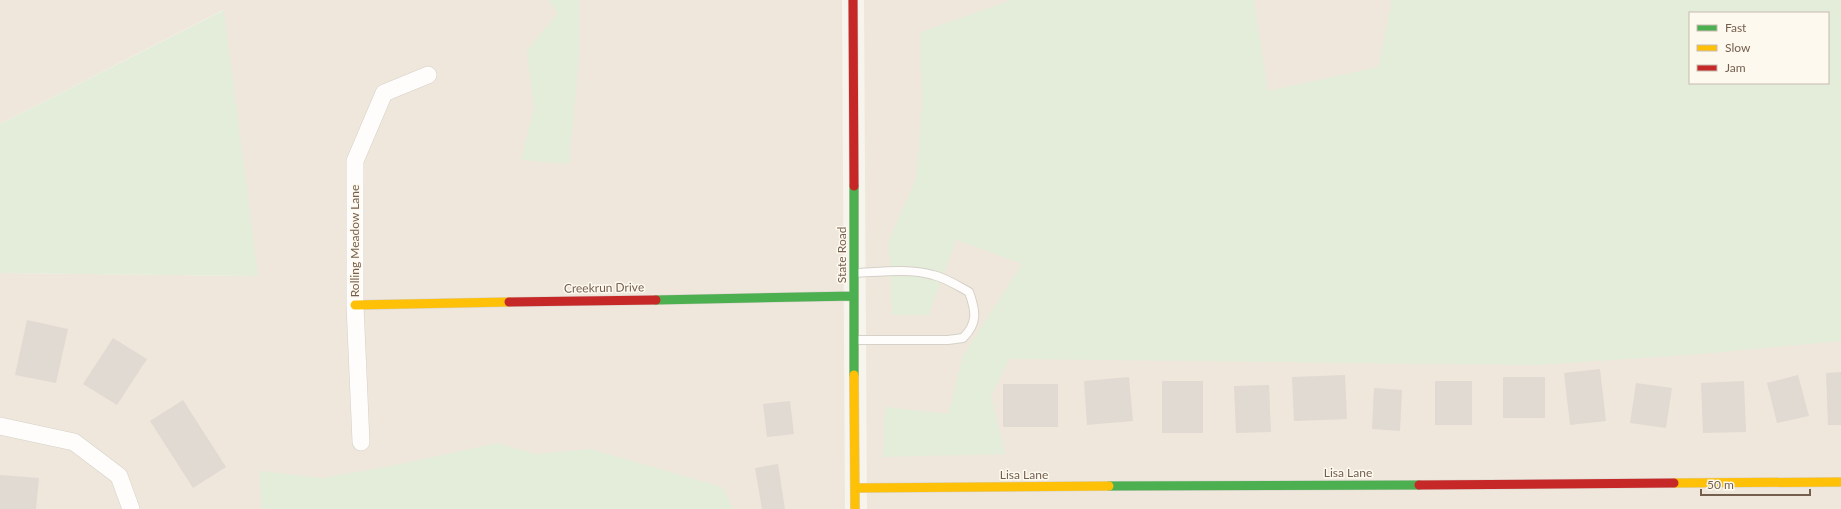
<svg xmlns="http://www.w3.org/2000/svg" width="1841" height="509" font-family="Lato,sans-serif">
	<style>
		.residential { fill: #efe7db; fill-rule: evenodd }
		.green { fill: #e3edd9; fill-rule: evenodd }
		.building { fill: #e1dad2 }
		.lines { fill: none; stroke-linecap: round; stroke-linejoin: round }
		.lane-casing { stroke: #d5d0c8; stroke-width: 10 }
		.street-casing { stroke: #d5d0c8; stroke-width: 18 }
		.fast-casing { stroke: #d7d1cb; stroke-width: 10 }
		.slow-casing { stroke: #d7d1cb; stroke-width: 10 }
		.jam-casing { stroke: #d7d1cb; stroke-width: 10 }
		.lane { stroke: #fefdfc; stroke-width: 8 }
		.street { stroke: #fefdfc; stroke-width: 17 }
		.fast { stroke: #4caf50; stroke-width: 9 }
		.slow { stroke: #ffc107; stroke-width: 9 }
		.jam { stroke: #c62828; stroke-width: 9 }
		.labels { text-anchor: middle; stroke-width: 3; stroke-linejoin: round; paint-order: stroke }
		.street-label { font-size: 12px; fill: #745f4e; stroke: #fef9ef }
	</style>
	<rect width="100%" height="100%" fill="#f7f4ed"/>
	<path class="residential" d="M0,0H842L845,509H0V273L257,276L223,10L0,124Z
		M864,0H1841V509H867ZM1690,13H1828V83H1690Z"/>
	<path class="green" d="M548,0H579V57L569,164L521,160L534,109L527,50L558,13Z
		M1011,0H1254L1268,91L1378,67L1391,6L1390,0H1841V341L1700,354L1536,365L1009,359L991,396L1005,454L883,457L885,407L948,414L963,355L1022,264L956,240L929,315H892L889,240L916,179L922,107L921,32ZM1690,13H1828V83H1690Z
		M224,10L258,276L0,273V124Z
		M498,443L535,454L591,449L722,487L734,509H261L260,471L322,478L391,466Z"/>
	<path class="building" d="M27,320L68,329L56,383L15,375Z
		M113,338L147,359L117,405L83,384Z
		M1600,369L1606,421L1570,425L1564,373Z
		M1841,372V425H1828L1826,373Z
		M1345,375L1347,419L1294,421L1292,377Z
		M1798,375L1809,416L1777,423L1767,383Z
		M1129,377L1133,421L1087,425L1084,381Z
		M1503,377H1545V418H1503Z
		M1162,381H1203V433H1162Z
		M1435,381H1472V425H1435Z
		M1744,381L1746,432L1703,433L1701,383Z
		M1636,383L1672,388L1666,428L1630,423Z
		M1003,384H1058V427H1003Z
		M1269,385L1271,432L1236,433L1234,386Z
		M1374,388L1402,390L1400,431L1372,429Z
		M183,400L226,467L193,488L150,421Z
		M790,401L794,434L767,437L763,404Z
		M778,464L785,509H762L755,468Z
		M0,475L39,478L36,509H0Z"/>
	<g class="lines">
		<defs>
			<path id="lane" d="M855,273C880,272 909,268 933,275C946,278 958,286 969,292C976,311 978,323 963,338L948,340H856"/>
			<path id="street" d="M0,426L74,442L119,476L131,509
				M361,442L355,305V161L384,93L428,75"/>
			<path id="fast" d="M854,186V375
				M656,300L854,296
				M1109,486L1419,485"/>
			<path id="slow" d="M355,305L509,302
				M854,375L855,509
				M1674,483L1841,482
				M855,488L1109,486"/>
			<path id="jam" d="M853,0L854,186
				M509,302L656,300
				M1419,485L1674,483"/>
		</defs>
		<use href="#lane" class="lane-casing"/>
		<use href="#street" class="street-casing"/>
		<use href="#fast" class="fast-casing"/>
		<use href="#slow" class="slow-casing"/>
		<use href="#jam" class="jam-casing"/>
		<use href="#lane" class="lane"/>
		<use href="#street" class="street"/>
		<use href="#fast" class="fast"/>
		<use href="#slow" class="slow"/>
		<use href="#jam" class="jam"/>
	</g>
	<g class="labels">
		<g class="street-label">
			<text transform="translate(355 241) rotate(-90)" y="4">Rolling Meadow Lane</text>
			<text transform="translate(842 255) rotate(-90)" y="4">State Road</text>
			<text transform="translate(604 288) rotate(-1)" y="4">Creekrun Drive</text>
			<text x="1348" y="477">Lisa Lane</text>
			<text x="1024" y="479">Lisa Lane</text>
		</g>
	</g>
	<rect x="1689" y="12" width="140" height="72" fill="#fef9ef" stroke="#c7bbaf"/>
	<rect x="1697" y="25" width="20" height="6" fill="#4caf50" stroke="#c7bbaf"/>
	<text x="1725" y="32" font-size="12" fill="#745f4e">Fast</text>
	<rect x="1697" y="45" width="20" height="6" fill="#ffc107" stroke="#c7bbaf"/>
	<text x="1725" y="52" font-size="12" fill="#745f4e">Slow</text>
	<rect x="1697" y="65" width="20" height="6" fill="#c62828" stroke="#c7bbaf"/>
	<text x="1725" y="72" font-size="12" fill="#745f4e">Jam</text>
	<path d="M1701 489v6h109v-6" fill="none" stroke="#745f4e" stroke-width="2"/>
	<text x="1707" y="489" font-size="12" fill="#745f4e" stroke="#fef9ef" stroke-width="3" paint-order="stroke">50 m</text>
</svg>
